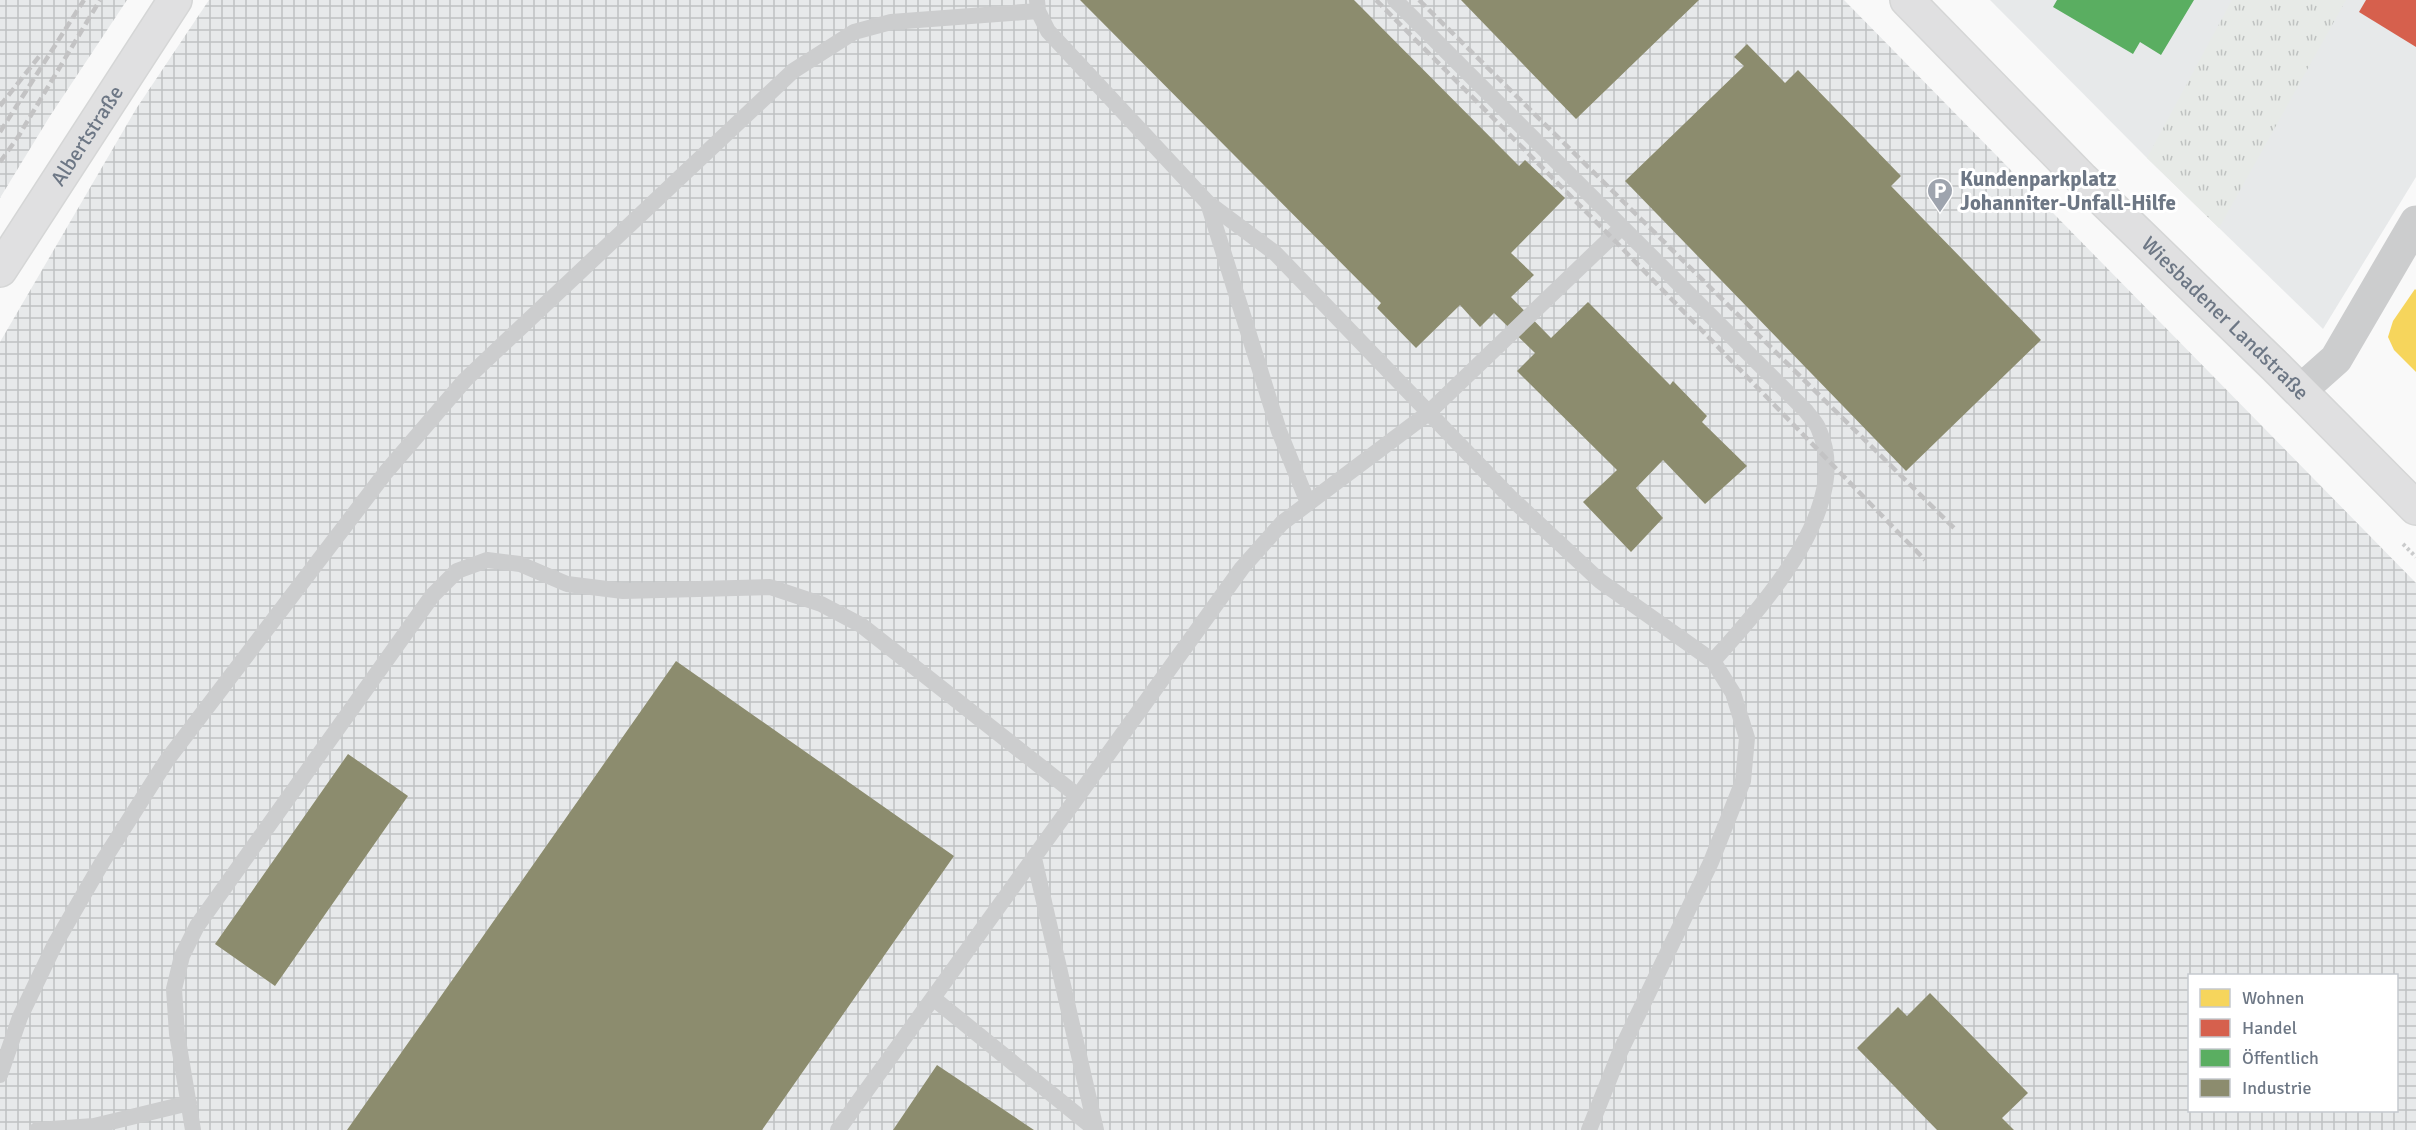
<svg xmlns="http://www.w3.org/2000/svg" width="2416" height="1130" font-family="Signika,sans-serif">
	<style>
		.built { fill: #e7e9ea }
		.industrial { fill: url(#industrial-grid); fill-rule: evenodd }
		.grass { fill: url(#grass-tufts) }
		.homes { fill: #f6d55c }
		.shops { fill: #d6604d }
		.public { fill: #5aae61 }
		.industry { fill: #8c8c6e }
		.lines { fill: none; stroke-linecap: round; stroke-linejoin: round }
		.secondary-casing { stroke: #d5d6d6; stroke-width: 36 }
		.path { stroke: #cacbcc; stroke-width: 4; stroke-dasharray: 3 3; stroke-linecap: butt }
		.lane { stroke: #cccdce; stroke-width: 16 }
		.street { stroke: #cccdce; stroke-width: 33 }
		.secondary { stroke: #e0e0e1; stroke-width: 33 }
		.rail { stroke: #c3c3c4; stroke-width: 4.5; stroke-dasharray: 9 4.5; stroke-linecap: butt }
		.labels { text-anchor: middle; stroke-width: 6; stroke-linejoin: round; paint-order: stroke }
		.street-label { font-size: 21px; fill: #6d7785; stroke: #fff }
		.poi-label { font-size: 21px; font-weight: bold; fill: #6d7785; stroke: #fff; text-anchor: start }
	</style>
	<defs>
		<pattern id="industrial-grid" width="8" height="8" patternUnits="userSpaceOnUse" patternTransform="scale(1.5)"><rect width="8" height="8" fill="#e7e9ea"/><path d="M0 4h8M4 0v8" fill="none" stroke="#bfc2c3"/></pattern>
		<pattern id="grass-tufts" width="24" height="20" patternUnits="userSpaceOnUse" patternTransform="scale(1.5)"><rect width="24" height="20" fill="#e7eae7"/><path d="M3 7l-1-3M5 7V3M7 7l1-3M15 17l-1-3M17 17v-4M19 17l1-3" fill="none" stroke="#bfc2c1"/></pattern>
	</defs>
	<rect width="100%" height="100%" fill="#f9f9f9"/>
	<path class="built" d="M1990,0H2416V177L2323,329L2147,158Z"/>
	<path class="industrial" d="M0,0H127L50,116L0,198Z
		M209,0H1844L2416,583V1130H0V342L136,109ZM2190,976H2396V1110H2190Z"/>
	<path class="grass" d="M2232,0H2346L2219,228L2147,158Z"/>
	<path class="homes" d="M2415,289L2416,290V372L2394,350L2388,337L2393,321Z"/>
	<path class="shops" d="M2366,0H2416V47L2359,12Z"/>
	<path class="public" d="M2057,0H2194L2161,55L2140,42L2133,54L2053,7Z"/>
	<path class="industry" d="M1080,0H1354L1519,166L1525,160L1565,198L1511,253L1534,275L1511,297L1551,338L1588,302L1670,385L1673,381L1707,416L1702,422L1747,466L1705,504L1663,460L1636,488L1663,518L1631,552L1583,502L1617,470L1517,371L1535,353L1494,313L1480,327L1460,305L1416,348L1377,308L1381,303Z
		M1461,0H1699L1576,119Z
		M1747,44L1785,83L1798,70L1901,176L1891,186L2041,340L1906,471L1625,181L1744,66L1734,57Z
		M676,661L954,856L762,1130H347Z
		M348,754L408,796L275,986L215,944Z
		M1930,993L2028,1093L2002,1118L2014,1130H1937L1857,1048L1898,1007L1907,1016Z
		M937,1065L1034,1130H893Z"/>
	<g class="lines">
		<defs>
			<g id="secondary">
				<path id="s1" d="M1907,0L2082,179L2276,367L2416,508"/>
				<path id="s2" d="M0,270L175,0"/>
			</g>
		</defs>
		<use href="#secondary" class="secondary-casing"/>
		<path class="path" d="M2403,544L2416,557"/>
		<path class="lane" d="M1037,0L1038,11L1048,31L1208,203L1279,431L1308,503
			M1395,0L1806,411C1810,417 1817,423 1819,430C1854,508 1760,608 1713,661
			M1208,203L1275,253L1510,497L1600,581L1713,661L1733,693L1747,738L1743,781L1711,862L1620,1052L1589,1130
			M1034,858L1096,1130
			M933,998L1096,1130
			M0,1075L20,1017L55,944L103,861L167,760L386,472L465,380L793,71L854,32L891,22L1038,11
			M37,1130L94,1126L189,1103
			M193,1130L177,1034L174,989L182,956L197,926L432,596L457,571L487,560L520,564L567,584L623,591L770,587L821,604L861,625L1078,796
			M838,1130L1242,568L1282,523L1427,414L1622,227"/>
		<path class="street" d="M2300,391L2336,359L2416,222"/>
		<use href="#secondary" class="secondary"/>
		<path class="rail" d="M1376,0L1617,243L1925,560
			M1419,0L1954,528
			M0,106L41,54
			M0,132L84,0
			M0,162L18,137L100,0"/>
	</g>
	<defs>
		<symbol id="parking-pin" viewBox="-11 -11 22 30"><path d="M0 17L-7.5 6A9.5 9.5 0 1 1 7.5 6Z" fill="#9ea4ae" stroke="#fff"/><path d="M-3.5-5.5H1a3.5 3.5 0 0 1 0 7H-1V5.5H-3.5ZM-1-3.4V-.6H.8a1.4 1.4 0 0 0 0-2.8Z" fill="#fff"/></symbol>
	</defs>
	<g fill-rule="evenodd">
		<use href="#parking-pin" x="1925" y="176" width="30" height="40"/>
	</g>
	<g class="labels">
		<g class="street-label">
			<text dy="7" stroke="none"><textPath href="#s2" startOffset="160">Albertstraße</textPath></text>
			<text dy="7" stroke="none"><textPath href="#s1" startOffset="450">Wiesbadener Landstraße</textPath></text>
		</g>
		<g class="poi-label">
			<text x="1960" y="186">Kundenparkplatz<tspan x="1960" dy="24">Johanniter-Unfall-Hilfe</tspan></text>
		</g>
	</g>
	<rect x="2188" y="974" width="210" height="138" fill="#ffffff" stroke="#c5c9ce" stroke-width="1.5"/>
	<rect x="2200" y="989" width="30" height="18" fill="#f6d55c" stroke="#c5c9ce" stroke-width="1.5"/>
	<text x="2242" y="1004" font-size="18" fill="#6d7785">Wohnen</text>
	<rect x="2200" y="1019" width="30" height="18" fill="#d6604d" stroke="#c5c9ce" stroke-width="1.5"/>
	<text x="2242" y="1034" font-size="18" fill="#6d7785">Handel</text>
	<rect x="2200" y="1049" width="30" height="18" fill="#5aae61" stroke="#c5c9ce" stroke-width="1.5"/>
	<text x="2242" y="1064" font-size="18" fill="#6d7785">Öffentlich</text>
	<rect x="2200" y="1079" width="30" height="18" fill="#8c8c6e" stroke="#c5c9ce" stroke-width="1.5"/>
	<text x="2242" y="1094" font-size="18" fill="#6d7785">Industrie</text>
</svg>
